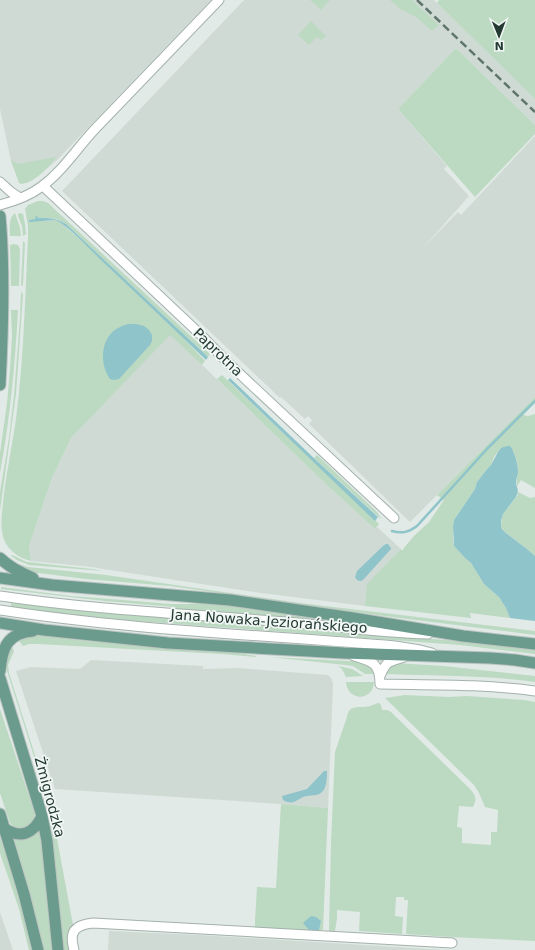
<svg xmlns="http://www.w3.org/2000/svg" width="535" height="950" font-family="'DejaVu Sans',sans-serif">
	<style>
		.built { fill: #d0dad4 }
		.green { fill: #bcd9c2 }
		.water { fill: #8ec4ca }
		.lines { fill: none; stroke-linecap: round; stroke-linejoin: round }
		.stream { stroke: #8ec4ca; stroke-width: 2.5 }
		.minor-casing { stroke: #a4b1ac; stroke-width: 11 }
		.major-casing { stroke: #bdc4c2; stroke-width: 13 }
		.minor { stroke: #fff; stroke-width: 9 }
		.major { stroke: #6a9b8c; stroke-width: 11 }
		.rail { stroke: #5e756d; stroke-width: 2.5; stroke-dasharray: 8 4; stroke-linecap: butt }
		.labels { text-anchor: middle; stroke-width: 3.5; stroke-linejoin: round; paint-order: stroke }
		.street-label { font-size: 14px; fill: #233932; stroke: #f1f7f4 }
	</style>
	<rect width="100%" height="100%" fill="#e1eae6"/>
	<path class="built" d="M0,0H211L57,160L49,167L36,177L30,181L23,184L20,183L18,180L11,161L0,109Z
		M244,0H434L535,99V125L456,48L398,109L447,166L444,169L469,196L423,248L458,212L461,215L535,136V397L410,522L309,424L312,420L308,416L305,419L281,397L280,398L62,191Z
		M170,334L329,487L375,529L377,527L401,549L368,584L365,606L261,593L103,569L92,567L31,561L29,546L52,478L71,438Z
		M91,660L203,666V669L238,668L328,675L331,678L333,684L328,808L281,804L55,789L16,671L31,667L80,669Z
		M0,912L13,950H0Z
		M109,931L199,935L445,950H108Z"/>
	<path class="green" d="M310,0H330L321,10Z
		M390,0H412L439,25L432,31L416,17L400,9Z
		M439,0H535V99L437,3Z
		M311,21L326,36L321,40L317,37L309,45L298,35Z
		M456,48L535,125V134L475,197L398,109Z
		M56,157C50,166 31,187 19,183L18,180L11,160L18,164Z
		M38,201H43L48,203L210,354L208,357L66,224C54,216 49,219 36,218L45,221L55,220L58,221L63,225L90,248L175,329L205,361L202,365L170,335L71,438L52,478L29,546L31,561C18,558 6,549 3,536C0,525 2,514 3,503C6,474 12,447 16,419C24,358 25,297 28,237V226L25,209L28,205Z
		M15,213L20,228L21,236H10C10,227 8,219 15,213Z
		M20,213L23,214L25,224L26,234L23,236L22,226L18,216V214Z
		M23,241L25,243L23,285L21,286Z
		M14,244L18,245L20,249L19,286H11L10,245Z
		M21,292L23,294L16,394L0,511V492L9,438L14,395L20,318Z
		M11,310H18C15,365 10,419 0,473V453L7,403L10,369L12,337Z
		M222,375L369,514L379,524L375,529L329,487L217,379Z
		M535,397V403L523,415L528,416L535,414V488L521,480L517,486C516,481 517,477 518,472C518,463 515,453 510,446L500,449L494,457L491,465L488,468L477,482L475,489L454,520L453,526V540L454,546L465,558L471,563L484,584L499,597L506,608L510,618L470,613L471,618L365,606L367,584L401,549L403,551V549L414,536L429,522L444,500L437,495Z
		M317,455L377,512L379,515L381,519L314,458Z
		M518,492L530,498L535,497V556L527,549L504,531L501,526L502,517L503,514L518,495Z
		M10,555C16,555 22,561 28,562L92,569L103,571L29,565L17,560Z
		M9,557L16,563L28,567L106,575L300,603L535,631V635L384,616L170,586L86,579L31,572L6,560Z
		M1,587L71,596L123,600L170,604H206L234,606L335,621L175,609V607L105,601L1,589Z
		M11,603L105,613L470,642L535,649V654L460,645L123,620L11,608Z
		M38,635L86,641L226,651L256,656V657L221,654L38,644H29L23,646L19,641C25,637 30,636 38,635Z
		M12,647L14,651L8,665L9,673L51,806L73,925C67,933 68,940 70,950H63C58,896 55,841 44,788L7,671C6,662 7,655 12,647Z
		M269,657L366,662L373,666L375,674H365L353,666L346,665Z
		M394,663L444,666L535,676V682C485,675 435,676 385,674V670Z
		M338,666L352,669L363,676L346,677L342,669Z
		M346,682H374C373,702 347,701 346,682Z
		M405,695L449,697L467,696L524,700L535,702V941L451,937L406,934L408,900H404V897H396L395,916L403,917L402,934L359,931L360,912L337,910V918L335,931H329L331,843L335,752L347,717C349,703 360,709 370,706C374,705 376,703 379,703L381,705L382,710H387L391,712L470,789C476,796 477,799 473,807L459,806L457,827L462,828V843L491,845V832H497L498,810L485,807L479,793L474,785L385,698Z
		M0,709L35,814L34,819L29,827C20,829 16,829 10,823L0,793Z
		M281,804L328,808L323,929L319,933L255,930V921L257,887L276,888Z
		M39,832L43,854L53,950H42L24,874L14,838H29Z
		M0,837L17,889L33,950H29L19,909L0,853Z"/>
	<path class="water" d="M37,216L38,218C49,218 56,218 66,224L208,357L206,360C171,326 136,293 101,260C92,251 65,223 55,220L29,222V220L36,219L35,217Z
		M129,324H136L144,326L149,330L152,335V341L150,345L119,379L114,380L110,379C99,364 100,336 120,327C123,325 126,325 129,324Z
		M230,378L317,461L378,517L375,521L229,381L228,380Z
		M507,446H510L511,447C515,454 518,464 518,472C518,475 516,478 516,482C516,488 520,489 516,497L503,514L501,521V526L502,529L506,533L527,549L535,556V621L510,618L506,608L499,597L484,584L471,563L465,558L454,546L453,526L454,520L475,489L477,482L488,468L491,465L498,452L501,448Z
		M386,544H388L391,548V549L363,580L360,581L357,580L355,577L357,571L383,546Z
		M324,771H327C327,777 327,787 322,792C318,796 312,795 307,796C298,797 295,807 283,800L282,796L307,789Z
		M311,916L316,917L321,921L319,930H309L303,923Z"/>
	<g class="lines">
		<path class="stream" d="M392,531C402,534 409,532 417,526L487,449L535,401"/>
		<defs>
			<path id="minor" d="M0,182L11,192L20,198
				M43,186L201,335L226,361L394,518
				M0,205C15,201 29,196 41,187C63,171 77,148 95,129C136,86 178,43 219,0
				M0,596C95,610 191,614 286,622C333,626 380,633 428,634
				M0,610C131,630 263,635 395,646L420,650L432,653
				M354,656C372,661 380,663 380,684C432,685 484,684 535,691
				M380,676C387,660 389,662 404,657
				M74,950C69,932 74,925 93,923L452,943"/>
			<path id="major" d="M0,216C5,272 3,329 0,385
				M0,558C10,568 21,573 33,578
				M0,578L52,585L230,600L353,618L463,636L535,644
				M0,623L44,630L168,643L344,653L490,658L515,660L535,663
				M0,671C2,648 7,633 33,631
				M0,678L42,816L47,841L58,950
				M0,814L24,894L38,950
				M4,828C21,840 34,833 42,816"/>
		</defs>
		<use href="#minor" class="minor-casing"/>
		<use href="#major" class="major-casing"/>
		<use href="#minor" class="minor"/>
		<use href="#major" class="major"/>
		<path class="rail" d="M417,0L535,112"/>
	</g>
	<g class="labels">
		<g class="street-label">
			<text transform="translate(218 352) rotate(44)" y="5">Paprotna</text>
			<text transform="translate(269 621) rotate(4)" y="5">Jana Nowaka-Jeziorańskiego</text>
			<text transform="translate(50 797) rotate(75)" y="5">Żmigrodzka</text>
		</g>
	</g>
	<g transform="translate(499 36) rotate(179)" stroke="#f1f7f4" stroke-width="3" paint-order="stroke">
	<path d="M0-3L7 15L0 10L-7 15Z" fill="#233932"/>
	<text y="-6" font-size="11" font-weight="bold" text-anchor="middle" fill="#233932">N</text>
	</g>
</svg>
